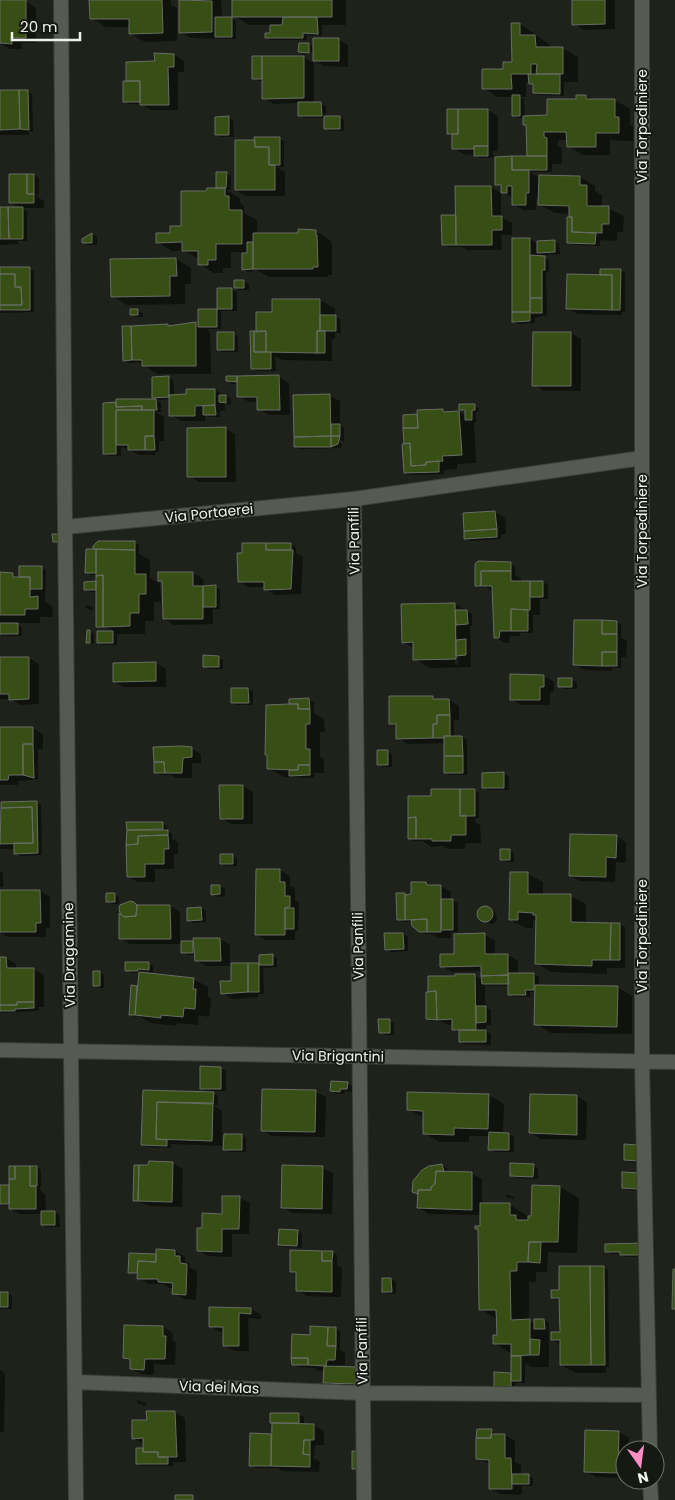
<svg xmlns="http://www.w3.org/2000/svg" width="675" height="1500" font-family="Poppins,sans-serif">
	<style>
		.shadow { fill: #0007; fill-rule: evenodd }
		.building { fill: #374f14; stroke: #686d64 }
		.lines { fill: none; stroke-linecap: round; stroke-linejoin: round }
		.minor-casing { stroke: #3b3f38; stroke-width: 16 }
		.minor { stroke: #565b52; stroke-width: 14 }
		.labels { text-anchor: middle; stroke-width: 4; stroke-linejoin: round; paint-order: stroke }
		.street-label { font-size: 14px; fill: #eff2ec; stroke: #151911 }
	</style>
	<rect width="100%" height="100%" fill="#1e221a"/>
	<path class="shadow" d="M0,0H24L36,8V43H21L22,49H10L0,43Z
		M91,0H171V5L177,8V41L145,42L130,33V27H106L91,18Z
		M180,0H221L222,18H231L236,21V39L191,38L180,32Z
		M234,0H346V25H322V36H319V25H316V36L307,35V40H271L266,37L272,34V25H249L234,16Z
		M573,0H615V29L584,30L574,24Z
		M520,24L550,45V48H563L578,57V82H564V96L539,95L535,93L534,86L530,82H526V97H520L524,99L525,117H549L585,96L593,100H615L630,109V125L633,127V141L610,140V155H583L568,146V140H558V146L562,148V164H552V172H530L540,178L580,177L595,186V191L602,195V207L608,208L624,216L623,232H617V241L600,240V246L573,245L568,243L570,214L555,213L540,205V199H536V210H523L513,204V198L503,192V188L496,185L528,157V126L524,124V118H518L513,115V97H498L483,88L513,63Z
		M338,39L348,45V67L324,66L314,61V54L304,48L303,51L310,54H304L300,52L309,44L314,47Z
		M174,55L184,61V72H178V110H151L141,104H129L125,102L131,82L156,63Z
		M303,57L314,63V104H321L326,106V118L340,117L344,120V131H330L325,128V118H304L299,115V103L274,104L264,98L263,81H258L253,78Z
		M0,91H28L32,94L33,132L29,131V135H0Z
		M488,110L498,116V151H493V158H480L475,155L464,154L454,149V137L448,133Z
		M229,118L233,120L234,137H221L217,134Z
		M279,138L284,141V167H276L285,172V196H246L236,190Z
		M226,173L231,176V190H226L240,198V203L244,206V213L257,220V234H299L315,231L330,240L332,245V275H327L328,277H269L248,265L247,267L254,271L248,272L243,269V252H231V268H223V273H214L199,264V259L183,250L172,251L157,242L183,227L208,192L221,189Z
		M34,175L39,178V195L37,194V197L44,201V208H22L27,211V241H18V244L0,245V208H21L10,202Z
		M491,188L501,193V217L512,223V235H501L502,250H467L462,247H448L443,244L457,216Z
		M92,234L97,237V245H88L83,243L84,239Z
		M530,239L538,244L555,241L559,244L560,254L543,255L540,253V257L549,260V272H546L547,315L535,318V323L518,324L513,321Z
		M176,259L191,268V284H185V304L127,305L112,296Z
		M0,268H29L34,271V312L0,313Z
		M621,270L625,273V312H622V315L578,314L568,309Z
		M235,281H244L249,284V290H240L235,288Z
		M218,290H232L237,292V311H221V329H206L210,332L211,374H158L138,362L129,363L124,360L168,325L170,327L195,323L199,325L216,310L218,311Z
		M320,300L335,309V316L340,319L341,333H335V339H332V361L282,360L275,356L276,371H257L252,368L273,313Z
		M131,311H138L143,313V317H136L131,314Z
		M233,333L238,336V352H223L218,349Z
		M571,333L581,339V391H544L534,385Z
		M227,377H279L289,383L290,415H269L259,409V402H249L239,396V384H232L227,381Z
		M169,378L173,380L174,396H187L215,390L231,399V405L225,404V410L220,411V417H209L205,415V421H181L171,415V399L158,400L153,397Z
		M294,396H330L340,401V425L344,428V442L340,440V443L343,445L340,448L300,449L295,447Z
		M156,400L161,403V412H155L164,417V441H159V452H155V455H139L121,446V456H109L105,453Z
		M474,405L479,408V412H476V422H474L476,463L457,464V469L444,470V474L410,475L405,473L417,416L418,417L443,410L447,413L459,412L466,416V412L460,409Z
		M225,429L235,434L236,482H199L189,476Z
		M495,512L505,518L506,534L501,535V539L470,541L466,538L464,514Z
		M135,542L139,545V554L150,560V578L160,584L161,602H154V621H145V634H117V645H103L98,642V632H115L99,623L97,625L104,629L97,626V592H90L86,589L97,583V575H91L86,572Z
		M291,544L296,547V553L303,557L301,594L275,595L265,589V587H249L239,582Z
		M510,563L515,566V575L521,578V582H543L548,585V599H540V615H533V633H520V636H510L509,643H505L495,637L493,591L485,587L481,588L477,585Z
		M41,567L46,570L45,602L52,606L53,617H40V623H16L22,627V636H3L0,634V574H12L21,579Z
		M193,573L203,579V587H216L220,589V609H213V624L174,625L164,619V583L159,580V574Z
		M455,604L472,614V626H470L471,667L430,668L415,659L414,648L403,642ZM454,623H457L458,665H455Z
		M86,605L93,607V611L86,608Z
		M617,622L621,625V638L627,641L626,657H621V668H612V671L585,670L575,665Z
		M90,631L94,634V644L88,642Z
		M218,657L223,660V669H209L204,666Z
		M0,658H29L39,664V704L20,705L11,699H0Z
		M156,663L166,669V687H124L114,682V664Z
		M544,676L554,682V692H550V705H522L512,700Z
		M559,679H572L577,682V689H564L560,686Z
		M232,689H248L253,692V705H237L232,702Z
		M433,697L438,700H449L459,706V720H454V737H462L467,740V775H450L445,772V743L408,744L397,738V727L391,724Z
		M309,700L314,702V713L324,719L325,732H320V757L324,759V773H314V777L313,778L284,777L268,768L293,705Z
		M33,728L43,734V749H38V780L33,778V780L18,781V785H0V729Z
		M191,748L201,754V763H192V778H176L171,775H160L155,772Z
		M387,751L392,754V767H383L378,764Z
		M504,774L509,776V790H488L484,787Z
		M243,786L253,792V824H231L221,818Z
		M474,790L479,793V818H475V822L480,825L481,843H466L465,849H448L443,846L432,847L422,841H414L409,838L432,797Z
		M36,802L41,805L42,855L20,856L15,853V849H0V816Z
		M128,823H162L167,826V830L172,834V839L178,842V854H174V869H155V882H138L128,876Z
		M616,836L626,842V863L616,862L615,882L580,881L570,876Z
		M509,850L514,853V862H506L501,859Z
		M232,855L237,858V866H226L221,864Z
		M280,870L290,876V886L295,889V900L299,903L298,931H295V940H266L256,935Z
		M0,872L3,873V887H0Z
		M528,874L543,882V896H571L586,904V924H620L625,927V968H607V974L551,972L536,963L537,920H533V928H526L511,920Z
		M426,883L431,886H441L451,892V900L458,903V932H451V938H439L433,935L425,934L409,921V922H403L398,920L404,894L412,895Z
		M220,886L225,889V896L217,897L213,894Z
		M0,891H40L50,897V928H46V937H8L0,932Z
		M114,894L119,897V904H112L107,901Z
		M139,906H170L180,912V942L194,943V939H220L230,945V965L261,964L272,956L277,958V967L263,968L264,994H258V997L232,999L222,993L233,982L232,966H206L196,960L195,955H187L182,952V944H130L120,938V913L125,916Z
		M484,907L495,912L497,918L495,923L492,924L481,920L478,915L479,910Z
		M201,908L206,911V922L193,923L189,920Z
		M403,934L408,937V951L391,952L386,949Z
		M485,935L495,941V955H508L518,961V975L534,974L539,977V986L617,987L632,996V1034L551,1033L536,1024V992H530V997H514L510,994V986H488L485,985V1007L491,1010V1025H486V1031L491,1034V1045L465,1044L461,1042V1033L453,1029V1024L448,1025L443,1022L432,1021L427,1019L475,976L483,980V971L452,972L442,966Z
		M0,958H6L16,964V969H34L44,975V1007H39V1011L2,1013L0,1012Z
		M148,963L153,966V972L142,971V974L193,979L208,987V997L211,999L209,1017L199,1015L198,1025L176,1023V1026L151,1023L139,1016L135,1017L130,1014L137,987L138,988L140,973H131L127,970Z
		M100,972L104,975V988H99L95,985Z
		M389,1020L394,1023V1035H385L380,1032Z
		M221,1068L226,1071V1091H210L218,1096V1105H213L222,1111V1146L171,1144V1148L147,1147L143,1144L209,1093L201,1088Z
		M347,1083L352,1086V1092L345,1091L344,1094H336L332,1091Z
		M316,1092L326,1097L325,1137L272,1136L262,1130Z
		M489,1095L504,1104L503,1134H509L514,1137V1152H494L490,1149V1136H469V1142H439L424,1133V1118L408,1109Z
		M532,1095L577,1096L587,1102L586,1140L541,1139L531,1133Z
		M242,1135L246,1138V1152H229L225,1149Z
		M625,1145L642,1163L630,1162L625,1160Z
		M173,1163L183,1169L182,1207L150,1206L134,1200Z
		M533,1165L538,1168V1179L516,1178L511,1176Z
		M442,1166L447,1168L448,1173L472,1174L482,1179V1204L510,1205L529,1217H532L533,1187H560L579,1198L577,1253L548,1252L547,1272H536V1282H529V1321L535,1324V1320H544L549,1323V1367H531L525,1363V1383H515V1390L500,1389L512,1374V1354L494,1343L498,1336V1320L480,1309V1230L476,1228L481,1227V1215L429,1214L419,1208V1195L413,1191Z
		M37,1167L41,1170V1187L40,1186V1190L45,1194L46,1212H55L59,1215L60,1227H47L42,1224V1214H20L10,1209V1206L0,1205V1186H8Z
		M323,1168L333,1173L332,1214L293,1213L282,1207Z
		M637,1174L642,1191L628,1190L623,1188Z
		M506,1194L514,1197V1199L506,1197Z
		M240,1198L250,1203L249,1234H232V1257L208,1256L198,1250L203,1229L223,1215Z
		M298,1231L302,1234V1248L284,1247L279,1245Z
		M606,1245L649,1257H626L621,1254H611L606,1251Z
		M175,1251L185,1257V1261L190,1264L189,1267L197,1271L196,1300L184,1299L174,1293V1288H169L163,1284H149L138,1278L139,1275L130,1272V1254L157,1256Z
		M332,1252L337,1255V1265L342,1268L341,1297L307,1296L297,1290L298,1275L291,1271Z
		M604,1267L608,1270L609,1367H606V1373H576L561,1365V1345L552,1340L561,1333L560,1302L552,1297Z
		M391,1279L396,1282V1294H388L384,1292Z
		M0,1293H7L12,1296V1309H0Z
		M210,1309H251L261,1315V1319L248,1318L249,1351H235L224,1345V1332H220L210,1326Z
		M163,1327L173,1333V1341L176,1343L175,1365L154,1364V1375L142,1374L131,1369V1362L125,1358Z
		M336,1328L335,1338H337V1329L340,1331V1350L345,1353V1365H337V1367L368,1389L335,1388L325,1382V1371H319L314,1368L298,1367L293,1364L311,1336Z
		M0,1370L5,1373L4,1432H0Z
		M137,1400L146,1403V1406L137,1403Z
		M175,1412L185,1418L186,1462H173V1466H142L138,1463L143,1444L133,1438L148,1421Z
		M272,1414L299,1415L304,1417V1425H314L324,1431V1445H315L314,1456L313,1455V1458L320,1462L319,1472L282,1471L277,1468H255L250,1465L251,1435L273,1436Z
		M491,1431L496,1435H505L515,1441V1462L521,1465V1476H529L533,1478V1486H522V1495L500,1494L490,1488V1464L477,1458Z
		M619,1432L629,1438L628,1450H625V1478L596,1477L585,1471Z"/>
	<path class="building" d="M0,0H26V38H12V44L0,43Z
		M89,0H162L163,33L129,34V19H90Z
		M179,0L212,1V32L179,33Z
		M232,0H332V17H232Z
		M572,0H605V24L572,25Z
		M215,17H232V37H215Z
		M283,17H317L318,34L303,33V38H265V33H270V25H282Z
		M511,23H520V35H535L536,47H563V74H536L537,64H531V74H511L512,89H482V69H503V62H512Z
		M313,38H339V61H313Z
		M299,43H309V53L298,52Z
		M154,53L174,54V67H168L169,105H140V81H126V62L155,61Z
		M252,56H262V79H252Z
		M262,56H304V98L262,99Z
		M528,74H560V94L533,93V84H529Z
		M123,81H140V102H123Z
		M0,90H19L20,129L0,130Z
		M19,90H28L29,130L20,129Z
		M512,95H520V116H512Z
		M576,95H586V99H615V117H619V133H596V147H567L566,132H544V137L547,138V156H527L526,125H523V116L547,115V99H576Z
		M298,102H321L322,116H298Z
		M447,109H458V134H447Z
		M458,109H488V146H474V149H452V134H458Z
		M229,116V135H215V117Z
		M324,116H340V129H324Z
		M254,137H280V165H269V147H255Z
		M235,140H255V147H269V165H275V190H235Z
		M474,146H488V156H474Z
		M512,156V170H529V193H526V205H512V186H507V193H501V185H495V157Z
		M512,156H547V170H512Z
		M216,172H227L226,188H216Z
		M9,174H27V194H34V203H9Z
		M27,174H34V194H27Z
		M539,175L580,176V185H587V206H609V224H602V233L572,232V217H569V206L538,205Z
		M455,186H491L492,216H502V230H492V245H456Z
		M207,188H225V196H229V210H242V244H216V260H208V265H198V251H182V242L156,243V233H170V226H181V191H206Z
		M0,207H8L9,239H0Z
		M8,207H23V239H9Z
		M441,215H456V245H442Z
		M567,217H572V232L596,233L595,244L567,243Z
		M298,229L316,230V235H317L318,267H313V269H253V233H298Z
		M92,233V243H82V239Z
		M512,238H530V312H512Z
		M555,240V252L537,253V241Z
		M247,242H253V269L242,270V253H247Z
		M530,255L545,256V270H542V298H530Z
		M176,258L177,276H170V296L111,297L110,259Z
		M0,267H30V310H0V305H22L21,287H15V274H0Z
		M600,269H621L620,310H612V275H600Z
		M0,274H15V287H21L22,305H0Z
		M567,274L612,275V310L566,309Z
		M234,280H244V288H234Z
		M217,288H232V309H217Z
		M530,298H542V313H530V321L512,322V312H530Z
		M272,299H320V331H317V353L266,352V331L256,332V312H272Z
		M130,309H138V315H130Z
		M198,309H217V327H198Z
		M320,315H336V331H320Z
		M196,322V366H142V360H132L131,326L168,324V326Z
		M122,326H131L132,360L123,361Z
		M250,331H254V352H271V369H251Z
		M254,331H266V352H254Z
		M317,331H325V353H317Z
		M217,332H234V350H217Z
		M533,332H571V386H532Z
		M279,375L280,410H257V397H237V376Z
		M169,376V397L152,398V377Z
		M226,376H237V382L226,381Z
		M186,389H215V405L195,406V416H169V395L186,394Z
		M330,394L331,436L294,437L293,395Z
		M219,395H226V403L219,402Z
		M116,399H156L157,410H142V406L116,407Z
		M116,402V407L142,406V410H116V454H103V403Z
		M459,404H475V410H472V420H465V410H459Z
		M215,405L216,415H203V406Z
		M443,409V412L459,411L462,455L442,456L443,461L426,462V465L411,466L410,443L404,444L403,428H418L417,410Z
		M116,410H154V436H145V450H128V445H116Z
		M417,414L418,428H403V415Z
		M331,424H340V436H331Z
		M226,427V477H187V428Z
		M145,436H154L155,450H145Z
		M331,436V447H294V437Z
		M331,436H340L338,444L331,447Z
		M410,443L411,466L426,465V462L439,461V472L404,473L402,444Z
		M495,511L497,529L464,531L463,513Z
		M497,529V537L464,539V531Z
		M52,534H64V542H53Z
		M98,541H135V550L93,549V546Z
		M242,543H266V550H293L291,589L264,590V582H238L237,553H242Z
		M266,543H291V550H266Z
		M86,549H96V573H85Z
		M96,549L135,550V574H146V594H139V613H130V626L103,627V575L96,576Z
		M478,561L511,562V571H481V586H475V564Z
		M19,566H42V589H30V577H19Z
		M481,571H511V581H530V610L511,609V631H500L499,638H494L492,586H481Z
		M0,572L13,573V577H30V597L38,596V609H25V615H0Z
		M158,572H193V586H203V619H163L162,581H158Z
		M103,575V627H96V576Z
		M96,581V590H84V582Z
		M530,581H543V597H530Z
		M216,585V607H203V586Z
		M455,603L456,659L413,660V642L402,643L401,604Z
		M511,609L528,610V631H511Z
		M455,610H467L468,624L456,625Z
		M574,620H602V634H617V652H602V666L573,665Z
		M602,620L617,621V634H602Z
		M0,623H18V634H0Z
		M87,630H90V643H86Z
		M97,631H113V643H97Z
		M466,639V655L456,656V640Z
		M602,652H617V666H602Z
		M203,655L219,656V667H203Z
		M0,657H29V699L9,700V694H0Z
		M156,662V681L113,682V663Z
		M510,674L544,675V687H540V700H510Z
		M558,678H572V687H558Z
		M231,688H248L249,703H231Z
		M389,696H433V699H449L450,715H437V724H433V738L396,739V724H389Z
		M309,698L310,709H298V704H289V699Z
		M289,704H298V709H310V724H306V749H310V765H298V770L267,769V755H265L266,705Z
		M437,715H450V736H444V738H433V724H437Z
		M0,727H33V744H23V775H9L8,780H0Z
		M444,736H462L463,756H444Z
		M23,744H33L34,778L23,775Z
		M182,746L192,747V757L183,758L182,773H165L164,762H154L153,747Z
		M377,750H388V765H377Z
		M444,756H463V773H444Z
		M154,762H164L165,773H154Z
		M298,765H310V775L289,776V770H298Z
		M504,772V788H482V773Z
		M219,785H243V819H220Z
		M431,789H460V816L466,815V835H451V841H432V839H416V817L408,818V796H431Z
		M460,789H475V816H460Z
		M37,801L38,853L14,854V843H33L32,807L1,808V802Z
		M32,807L33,843L0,844L1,808Z
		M416,817V839H408V818Z
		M126,822H163V829L127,830Z
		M127,830H168V835L138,836V844L126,845Z
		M570,834L617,835L616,858L606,857V877L569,876Z
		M168,835L169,849H164V864H145V877H127L126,845L138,844V836Z
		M500,849H510V860H500Z
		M220,854H233V864H220Z
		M256,869H280V882H285V896H290V907L285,908V935H255Z
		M510,872H528V894H571V922L611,923L610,960H592V966L535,964L536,915H533V913L518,912V920H509Z
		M411,882H426L427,885H441V932H427V919L405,920V895L411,894Z
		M211,885H220V894L211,895Z
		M0,890H40L41,923H36V932H0Z
		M106,893H115V902H106Z
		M396,893H405V920H397Z
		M441,899H453V930H441Z
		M130,901L134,902L137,905L136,916L124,917L120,913L119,908L120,905Z
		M137,905H170L171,939H119V913L124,917L136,916Z
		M477 914a8 8 0 1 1 16 0a8 8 0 1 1-16 0Z
		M201,907L202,920L187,921V908Z
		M285,908H294V929H285Z
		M427,919V932H419L412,926L411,920Z
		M611,923H620V960H610Z
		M384,933H403L404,949L385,950Z
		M485,933V954H508V975L481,976V966L440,967V954H454V934Z
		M193,938H220L221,961H195Z
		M181,941H193V953H181Z
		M273,954V965H259V955Z
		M0,957H6L7,968H34V1002H17V1005H0Z
		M125,962H149V970L138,969V971H125Z
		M231,963H248V992L221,994L220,981H231Z
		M248,963H259V992H248Z
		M93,971H100V986H93Z
		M139,972L194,978L193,989H196L195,1009L184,1008L183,1017L161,1015V1018L135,1015Z
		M508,973H534V990H525L526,995H508Z
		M455,974H475L476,1030H452V1019L437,1020L436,991L428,992V976H455Z
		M508,975L509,984H482L481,976Z
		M131,985L137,986L135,1015H129Z
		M535,985L618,986L617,1027L534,1025Z
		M436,991L437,1020L426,1019V992Z
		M17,1002H34V1008L15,1009V1011H0V1005H17Z
		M476,1006H486V1022L476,1023Z
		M378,1019H390V1033H379Z
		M459,1030H486V1042H459Z
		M200,1066L221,1067V1089H200Z
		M331,1081L348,1082L347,1089H340V1092L330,1091Z
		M262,1089L316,1090L315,1132L261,1131Z
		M143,1090L214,1092L213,1104L157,1102L156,1139L167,1140V1146L141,1145Z
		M407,1092L489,1094L488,1129L454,1128V1135L423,1134V1111L407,1110Z
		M530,1094L577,1095V1135L529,1133Z
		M157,1102L213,1103L212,1141L156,1139Z
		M489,1132L509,1133V1150H488Z
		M224,1134H242V1150H223Z
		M624,1144L638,1145L637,1161L624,1160Z
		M149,1161L173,1162L172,1202L138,1201L139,1165H148Z
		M510,1163L534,1164L533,1177L510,1176Z
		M442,1164L444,1172L436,1171L435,1184L431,1187V1190H418V1194L412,1192L413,1181L422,1170L429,1166Z
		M134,1165H139L138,1201H133Z
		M282,1165L323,1166L322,1209L281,1208Z
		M9,1166H15V1179H9Z
		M15,1166H30V1186H36V1209H9V1179H15Z
		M30,1166H37V1186H30Z
		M436,1171L472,1172V1210L417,1208L418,1190H431V1187L435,1184Z
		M622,1172L638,1173L637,1189L622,1188Z
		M0,1185H9V1204H0Z
		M532,1185L560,1186L558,1242H529L528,1262H517V1271H510L511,1320L530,1319V1355L511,1356V1344H493V1335H497L496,1310H479L478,1229H475V1226H480V1203H510V1215H516V1220H528V1216H531Z
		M222,1196H240L239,1229H222V1252L197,1251V1228H202V1213L222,1214Z
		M41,1211H55V1225H41Z
		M279,1229L298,1230L297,1246L278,1245Z
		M529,1242H541L540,1263L528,1262Z
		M644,1243V1255H620V1252H605V1244Z
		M156,1249L175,1250V1256H180V1263L187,1264L186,1295L172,1294L173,1283L158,1282V1279H137L138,1261L156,1262Z
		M290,1250L322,1251V1261H332V1292L296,1291V1272H290Z
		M322,1251H333L332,1261H322Z
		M129,1253L156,1254V1262L138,1261L137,1273H128Z
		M559,1266H590L591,1365H560V1340H551V1332H560L559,1298H551V1290H559Z
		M590,1266H604L605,1365H591Z
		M673,1269H675V1309H672Z
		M382,1278H391L392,1292H382Z
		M0,1292H8V1307H0Z
		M209,1307L251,1308V1314L239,1313V1346H223V1327H209Z
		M534,1319H544L545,1329H534Z
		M124,1325L163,1326V1336H166L165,1359H145L144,1370L130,1369V1359L123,1358Z
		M310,1326L328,1327L327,1346H336L335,1360H327L326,1366L308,1365V1358H291L292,1334L310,1335Z
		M328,1327H336V1346H327Z
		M530,1339L540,1340L539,1355H530Z
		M511,1356H521V1381H511Z
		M291,1358H308V1365H292Z
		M324,1366L358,1367V1384L323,1383Z
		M494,1372L511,1373V1388L494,1387Z
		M146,1411H175L177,1457H158V1452H143V1438L132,1439V1420H147Z
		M270,1413H299V1423H270Z
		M272,1423L314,1424V1440H304L303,1454L310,1455V1467L271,1466Z
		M477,1429H492L491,1438H476Z
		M585,1430L619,1431L618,1473L584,1472Z
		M250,1433L271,1434V1466H249Z
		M491,1434H505V1458H511L512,1489H489V1460L476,1459V1438H491Z
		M304,1440H310V1455L303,1454Z
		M136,1448H143V1452H158V1457H168V1464H136Z
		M352,1451H357V1469H352Z
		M512,1474H529V1484H512Z
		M175,1495H193V1500H175Z"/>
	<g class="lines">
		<defs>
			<path id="minor" d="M61,0L65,527L76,1500
				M642,0V1062L650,1450
				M354,499L364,1500
				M65,527L354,499L642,458
				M0,1050L675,1062
				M75,1382L363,1393L648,1395
				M650,1480L651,1500"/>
		</defs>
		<use href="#minor" class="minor-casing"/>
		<use href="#minor" class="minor"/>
	</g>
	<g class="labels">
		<g class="street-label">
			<text transform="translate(642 126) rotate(-90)" y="5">Via Torpediniere</text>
			<text transform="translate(209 513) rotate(-6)" y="5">Via Portaerei</text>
			<text transform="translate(642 531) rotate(-90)" y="5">Via Torpediniere</text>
			<text transform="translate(354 541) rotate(-91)" y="5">Via Panfili</text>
			<text transform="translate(642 936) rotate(-90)" y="5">Via Torpediniere</text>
			<text transform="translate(358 946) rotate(-91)" y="5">Via Panfili</text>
			<text transform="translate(69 955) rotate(-91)" y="5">Via Dragamine</text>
			<text transform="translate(338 1056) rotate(1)" y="5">Via Brigantini</text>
			<text transform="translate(362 1351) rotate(-91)" y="5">Via Panfili</text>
			<text transform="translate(219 1387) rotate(2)" y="5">Via dei Mas</text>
		</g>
	</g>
	<g transform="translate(640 1465) rotate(166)"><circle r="24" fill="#151911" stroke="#6c7069"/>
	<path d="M0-4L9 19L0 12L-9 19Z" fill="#fc8fc3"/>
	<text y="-8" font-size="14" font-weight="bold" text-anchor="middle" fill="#eff2ec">N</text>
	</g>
	<path d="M12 32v8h68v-8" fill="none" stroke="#eff2ec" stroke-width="2.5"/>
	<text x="20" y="32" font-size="15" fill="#eff2ec" stroke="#151911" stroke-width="4" paint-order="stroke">20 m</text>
</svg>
